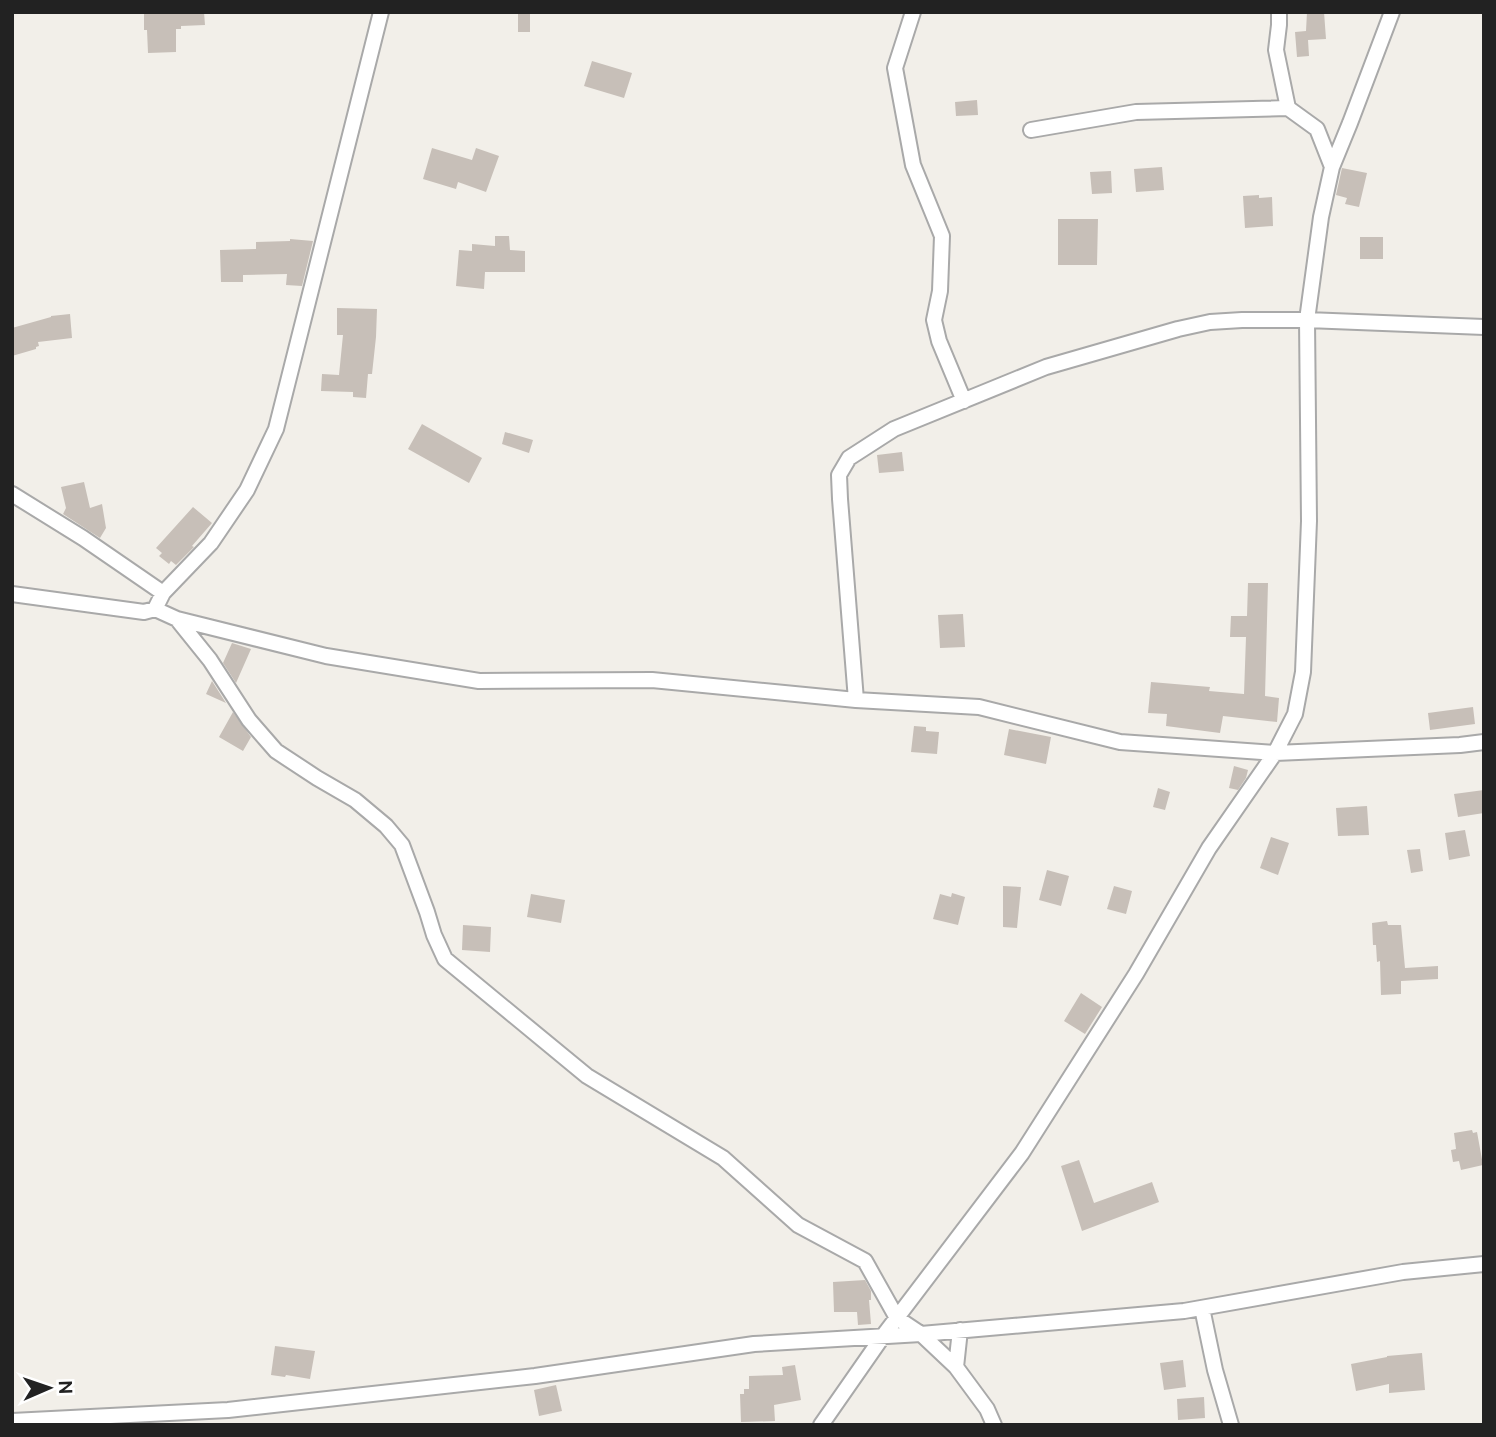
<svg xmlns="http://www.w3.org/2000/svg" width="1496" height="1437" font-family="Ubuntu,sans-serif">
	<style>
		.building { fill: #c7bfb8 }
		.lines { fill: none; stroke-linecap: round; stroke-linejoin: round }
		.minor-casing { stroke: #a9a9a9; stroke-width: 18 }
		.minor { stroke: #fff; stroke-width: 14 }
	</style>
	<rect width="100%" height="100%" fill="#f2efe9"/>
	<path class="building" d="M144,12H204L205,25L181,26V29H176V52L148,53L147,30H144Z
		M518,12H530V32H518Z
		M1307,12H1324L1326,39L1308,40L1309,56L1297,57L1295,32L1306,31Z
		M592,61L632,73L624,98L584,86Z
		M977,100L978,115L956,116L955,102Z
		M432,148L472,160L476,148L499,156L486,192L458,182L456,189L423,179Z
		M1162,167L1164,190L1136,192L1134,169Z
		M1342,168L1367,173L1359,207L1345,204L1347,198L1336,195Z
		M1111,171L1112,193L1092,194L1090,172Z
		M1259,195V198L1272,197L1273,226L1245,228L1243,196Z
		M1058,219H1098L1097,265H1058Z
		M495,236H509L510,250L525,251V272H485L484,289L456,286L459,250L472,251V244L495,246Z
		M1360,237H1383V259H1360Z
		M290,239L313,241L302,286L286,285L287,274L243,275V282H221L220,250L256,249V242L290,241Z
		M337,308L377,309L376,337L372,374H368L366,398L353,397V392L321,391L322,374L339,375L343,335H337Z
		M70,314L72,338L38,342L39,346L36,347V349L12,356V328L51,317V316Z
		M422,424L482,458L469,483L408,449Z
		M505,432L533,440L529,453L502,444Z
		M902,452L904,471L879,473L877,455Z
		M84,482L90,508L102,504L106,528L100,538L63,514L66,508L61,487Z
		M193,507L212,523L192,546L194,547L176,565L171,561L169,564L159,556L162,553L156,548Z
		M1248,583H1268L1265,696L1279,698L1277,722L1223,716L1220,733L1166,726L1167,714L1148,713L1151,682L1210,687L1209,691L1244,694L1246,637H1230L1231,616H1247Z
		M963,614L965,647L940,648L938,615Z
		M232,643L251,649L236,683L223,663Z
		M212,681L226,703L206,694Z
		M1473,707L1475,724L1430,730L1428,713Z
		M233,712L251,737L243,751L219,737Z
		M914,726L926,727V731L939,732L937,754L911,752Z
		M1009,729L1051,737L1046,764L1004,755Z
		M1234,766L1248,770L1246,778L1238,790L1229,788Z
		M1158,788L1170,792L1165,810L1153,807Z
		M1484,790V813L1458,817L1454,794Z
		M1367,806L1369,835L1338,836L1336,808Z
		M1465,830L1470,856L1449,860L1445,833Z
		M1271,837L1289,843L1278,875L1260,868Z
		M1420,849L1423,871L1411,873L1407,850Z
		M1047,870L1069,876L1061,906L1039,900Z
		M1003,886L1021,887L1017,928L1003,927Z
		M1114,886L1132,891L1126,914L1107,909Z
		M952,893L965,897L958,925L933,919L940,894L951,897Z
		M531,894L565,900L561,923L527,917Z
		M1387,921L1388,925H1401L1405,968L1438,966V979L1401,981V994L1381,995L1380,961L1377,962L1376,945H1373L1372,923Z
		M463,925L491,927L490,952L462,950Z
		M1081,993L1102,1007L1085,1034L1064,1021Z
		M1472,1130L1473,1133L1477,1132L1483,1165L1461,1170L1459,1161L1453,1162L1451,1150L1456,1149L1454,1133Z
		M1079,1160L1094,1203L1152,1182L1159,1202L1082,1231L1061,1166Z
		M865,1280L871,1291V1300H869L871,1324L858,1325L857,1312H834L833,1282Z
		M275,1346L315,1351L310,1379L286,1375L285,1377L271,1375Z
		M1422,1353L1425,1390L1389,1393V1384L1356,1391L1351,1364L1387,1357V1356Z
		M1183,1360L1186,1387L1164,1390L1160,1363Z
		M795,1365L801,1400L774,1405L775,1421L741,1422L740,1394H744V1389H749V1376L783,1375L782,1367Z
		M556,1385L562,1411L539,1416L534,1390Z
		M1204,1397L1205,1418L1178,1420L1177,1399Z"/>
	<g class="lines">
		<defs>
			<path id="minor" d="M913,12L895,68L913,165L942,236L940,291L934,320L939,341L964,401
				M1279,12V25L1276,50L1288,108
				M1031,130L1136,112L1288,108L1317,129L1332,167
				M12,494L83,538L163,593
				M12,594L144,612L155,609L177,619L326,656L479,681L652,680L856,700L979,707L1120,742L1275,753L1460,745L1484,742
				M155,609L163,593L211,543L247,490L276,429L381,12
				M177,619L210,660L249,720L276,751L317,778L355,800L386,826L402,845L427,912L434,935L445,959L587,1076L723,1158L798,1225L865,1261L897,1318L921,1334L956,1367L987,1409L994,1425
				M856,700L840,499L839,475L849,458L894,429L1046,367L1178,329L1210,322L1242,320H1307L1484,327
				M1202,1308L1215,1370L1231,1425
				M956,1367L960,1330
				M12,1421L228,1410L535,1376L754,1344L921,1334L1184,1311L1403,1272L1484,1264
				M821,1425L883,1336L1022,1153L1136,974L1209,848L1275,753L1295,714L1303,672L1309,521L1307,320L1321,217L1332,167L1350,123L1392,12"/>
		</defs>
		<use href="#minor" class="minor-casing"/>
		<use href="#minor" class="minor"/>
	</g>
	<rect width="1496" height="1437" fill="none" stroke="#222222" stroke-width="28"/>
	<g transform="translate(49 1388) rotate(88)" stroke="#ffffff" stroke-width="5" paint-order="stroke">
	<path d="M0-5L12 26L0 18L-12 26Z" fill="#222222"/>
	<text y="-10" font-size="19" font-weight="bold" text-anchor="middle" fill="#222222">N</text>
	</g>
</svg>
